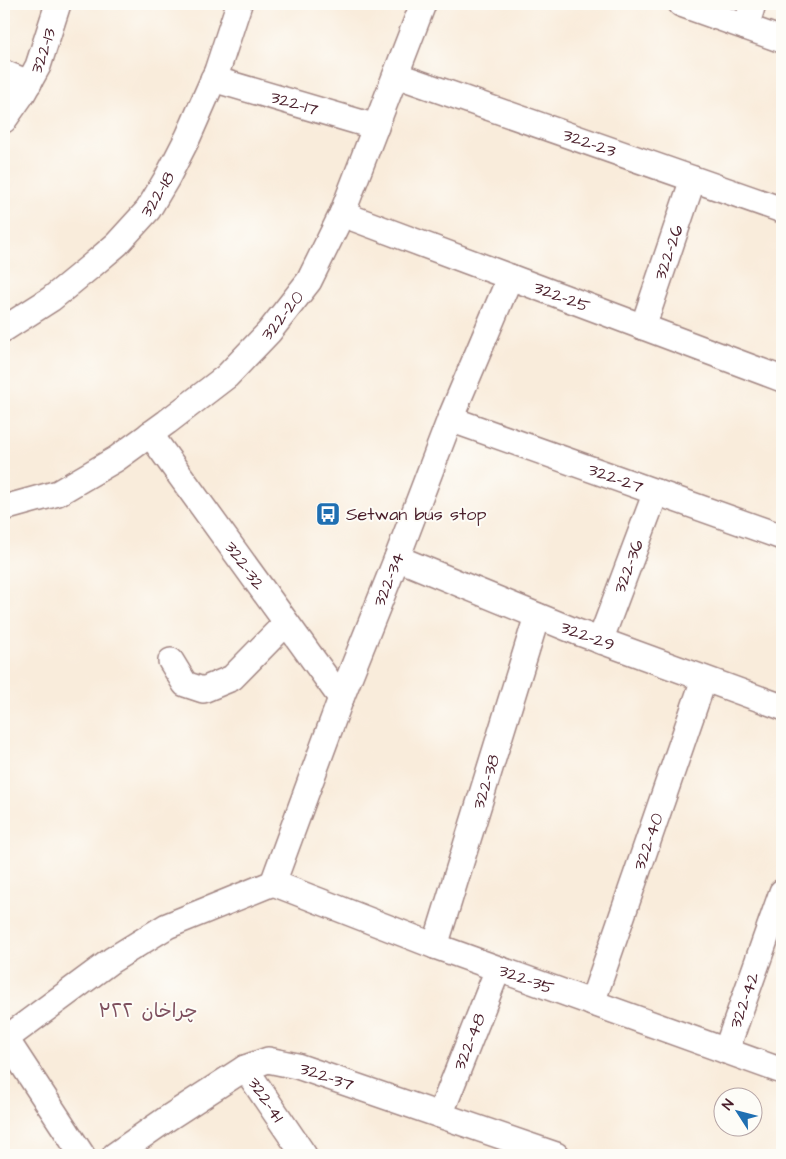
<svg xmlns="http://www.w3.org/2000/svg" width="786" height="1159" font-family="'Architects Daughter','Playpen Sans Arabic',sans-serif">
	<style>
		.lines { fill: none; stroke-linecap: round; stroke-linejoin: round }
		.minor-casing { stroke: #a28683; stroke-width: 28 }
		.minor { stroke: #fff; stroke-width: 25 }
		.labels { text-anchor: middle; stroke-width: 4; stroke-linejoin: round; paint-order: stroke }
		.street-label { font-size: 18px; fill: #4a1f2b; stroke: #fdfcf7 }
		.poi-label { font-size: 18px; fill: #4a1f2b; stroke: #fdfcf7; text-anchor: start }
		.neighbourhood-label { font-size: 19px; fill: #7f515f; stroke: #fdfcf7 }
	</style>
	<rect width="100%" height="100%" fill="#fdfcf7"/>
	<filter id="ink" filterUnits="userSpaceOnUse"><feTurbulence type="fractalNoise" baseFrequency=".02" numOctaves="2"/><feDisplacementMap in="SourceGraphic" scale="10" xChannelSelector="R" yChannelSelector="G"/><feConvolveMatrix kernelMatrix="1 2 1 2 8 2 1 2 1" color-interpolation-filters="sRGB"/></filter>
	<filter id="wash" filterUnits="userSpaceOnUse"><feTurbulence type="fractalNoise" baseFrequency=".0096" numOctaves="4" result="noise"/><feDisplacementMap in="SourceGraphic" scale="20" xChannelSelector="R" yChannelSelector="G"/><feGaussianBlur stdDeviation="1.12" result="paint"/><feColorMatrix in="noise" values="0 0 0 0 0 0 0 0 0 0 0 0 0 0 0 0 0 1.4 0 .05"/><feComposite in="paint" operator="in"/></filter>
	<g filter="url(#wash)">
		<rect width="100%" height="100%" fill="#f9ecdb"/>
	</g>
	<g filter="url(#ink)">
		<g class="lines">
			<defs>
				<g id="minor">
					<path d="M681,4L782,40"/>
					<path d="M746,27L753,4"/>
					<path d="M4,73L29,83"/>
					<path id="s1" d="M396,75L782,210"/>
					<path id="s2" d="M213,79L376,127"/>
					<path id="s3" d="M4,120L23,93L38,66L58,4"/>
					<path id="s4" d="M342,214L782,379"/>
					<path id="s5" d="M643,327L693,179"/>
					<path id="s6" d="M4,329L51,299L90,267L117,244L148,210L167,178L188,137L217,71L239,4"/>
					<path id="s7" d="M450,419L782,537"/>
					<path id="s8" d="M150,434L341,698"/>
					<path id="s9" d="M4,508L58,493L116,459L167,422L227,376L269,332L309,281L342,214L423,4"/>
					<path id="s10" d="M397,558L577,632L782,707"/>
					<path id="s11" d="M600,641L656,492"/>
					<path d="M171,661L185,684L203,690L232,678L286,623"/>
					<path id="s12" d="M273,883L341,698L397,558L450,419L510,277"/>
					<path id="s13" d="M273,883L435,946L782,1071"/>
					<path id="s14" d="M435,946L537,616"/>
					<path id="s15" d="M592,1003L704,679"/>
					<path d="M6,1039L82,1155"/>
					<path d="M4,1040L112,960L167,926L273,883"/>
					<path id="s16" d="M726,1051L782,892"/>
					<path id="s17" d="M245,1068L304,1155"/>
					<path id="s18" d="M440,1115L498,969"/>
					<path id="s19" d="M115,1155L168,1118L245,1068L268,1060L297,1066L556,1155"/>
				</g>
			</defs>
			<use href="#minor" class="minor-casing"/>
			<use href="#minor" class="minor"/>
		</g>
	</g>
	<defs>
		<symbol id="bus-square" viewBox="-11 -11 22 22"><rect x="-9" y="-9" width="18" height="18" rx="4" fill="#1f6fb2" stroke="#fdfcf7"/><path d="M-5-6H5V4H4V6H2V4H-2V6H-4V4H-5ZM-3.5-4V0h7V-4ZM-3.5 1.2v1.5H-2V1.2ZM2 1.2v1.5H3.5V1.2Z" fill="#fff"/></symbol>
	</defs>
	<g fill-rule="evenodd">
		<use href="#bus-square" x="314" y="500" width="28" height="28"/>
	</g>
	<g class="labels">
		<g class="street-label">
			<text dy="6" stroke="none"><textPath href="#s3" startOffset="80">322-13</textPath></text>
			<text dy="6" stroke="none"><textPath href="#s2" startOffset="85">322-17</textPath></text>
			<text dy="6" stroke="none"><textPath href="#s1" startOffset="205">322-23</textPath></text>
			<text dy="6" stroke="none"><textPath href="#s6" startOffset="206">322-18</textPath></text>
			<text dy="6" stroke="none"><textPath href="#s5" startOffset="79">322-26</textPath></text>
			<text dy="6" stroke="none"><textPath href="#s4" startOffset="235">322-25</textPath></text>
			<text dy="6" stroke="none"><textPath href="#s9" startOffset="344">322-20</textPath></text>
			<text dy="6" stroke="none"><textPath href="#s7" startOffset="176">322-27</textPath></text>
			<text dy="6" stroke="none"><textPath href="#s8" startOffset="162">322-32</textPath></text>
			<text dy="6" stroke="none"><textPath href="#s11" startOffset="80">322-36</textPath></text>
			<text dy="6" stroke="none"><textPath href="#s12" startOffset="325">322-34</textPath></text>
			<text dy="6" stroke="none"><textPath href="#s10" startOffset="206">322-29</textPath></text>
			<text dy="6" stroke="none"><textPath href="#s14" startOffset="172">322-38</textPath></text>
			<text dy="6" stroke="none"><textPath href="#s15" startOffset="171">322-40</textPath></text>
			<text dy="6" stroke="none"><textPath href="#s13" startOffset="271">322-35</textPath></text>
			<text dy="6" stroke="none"><textPath href="#s16" startOffset="54">322-42</textPath></text>
			<text dy="6" stroke="none"><textPath href="#s18" startOffset="79">322-48</textPath></text>
			<text dy="6" stroke="none"><textPath href="#s19" startOffset="242">322-37</textPath></text>
			<text dy="6" stroke="none"><textPath href="#s17" startOffset="38">322-41</textPath></text>
		</g>
		<g class="poi-label">
			<text x="346" y="520">Setwan bus stop</text>
		</g>
		<g class="neighbourhood-label">
			<text x="148" y="1017">چراخان ٣٢٢</text>
		</g>
	</g>
	<rect width="786" height="1159" fill="none" stroke="#fdfcf7" stroke-width="20"/>
	<g transform="translate(738 1112) rotate(306)"><circle r="24" fill="#fdfcf7" stroke="#b5a4a5"/>
	<path d="M0-4L9 19L0 12L-9 19Z" fill="#1f6fb2"/>
	<text y="-8" font-size="14" font-weight="bold" text-anchor="middle" fill="#4a1f2b">N</text>
	</g>
</svg>
